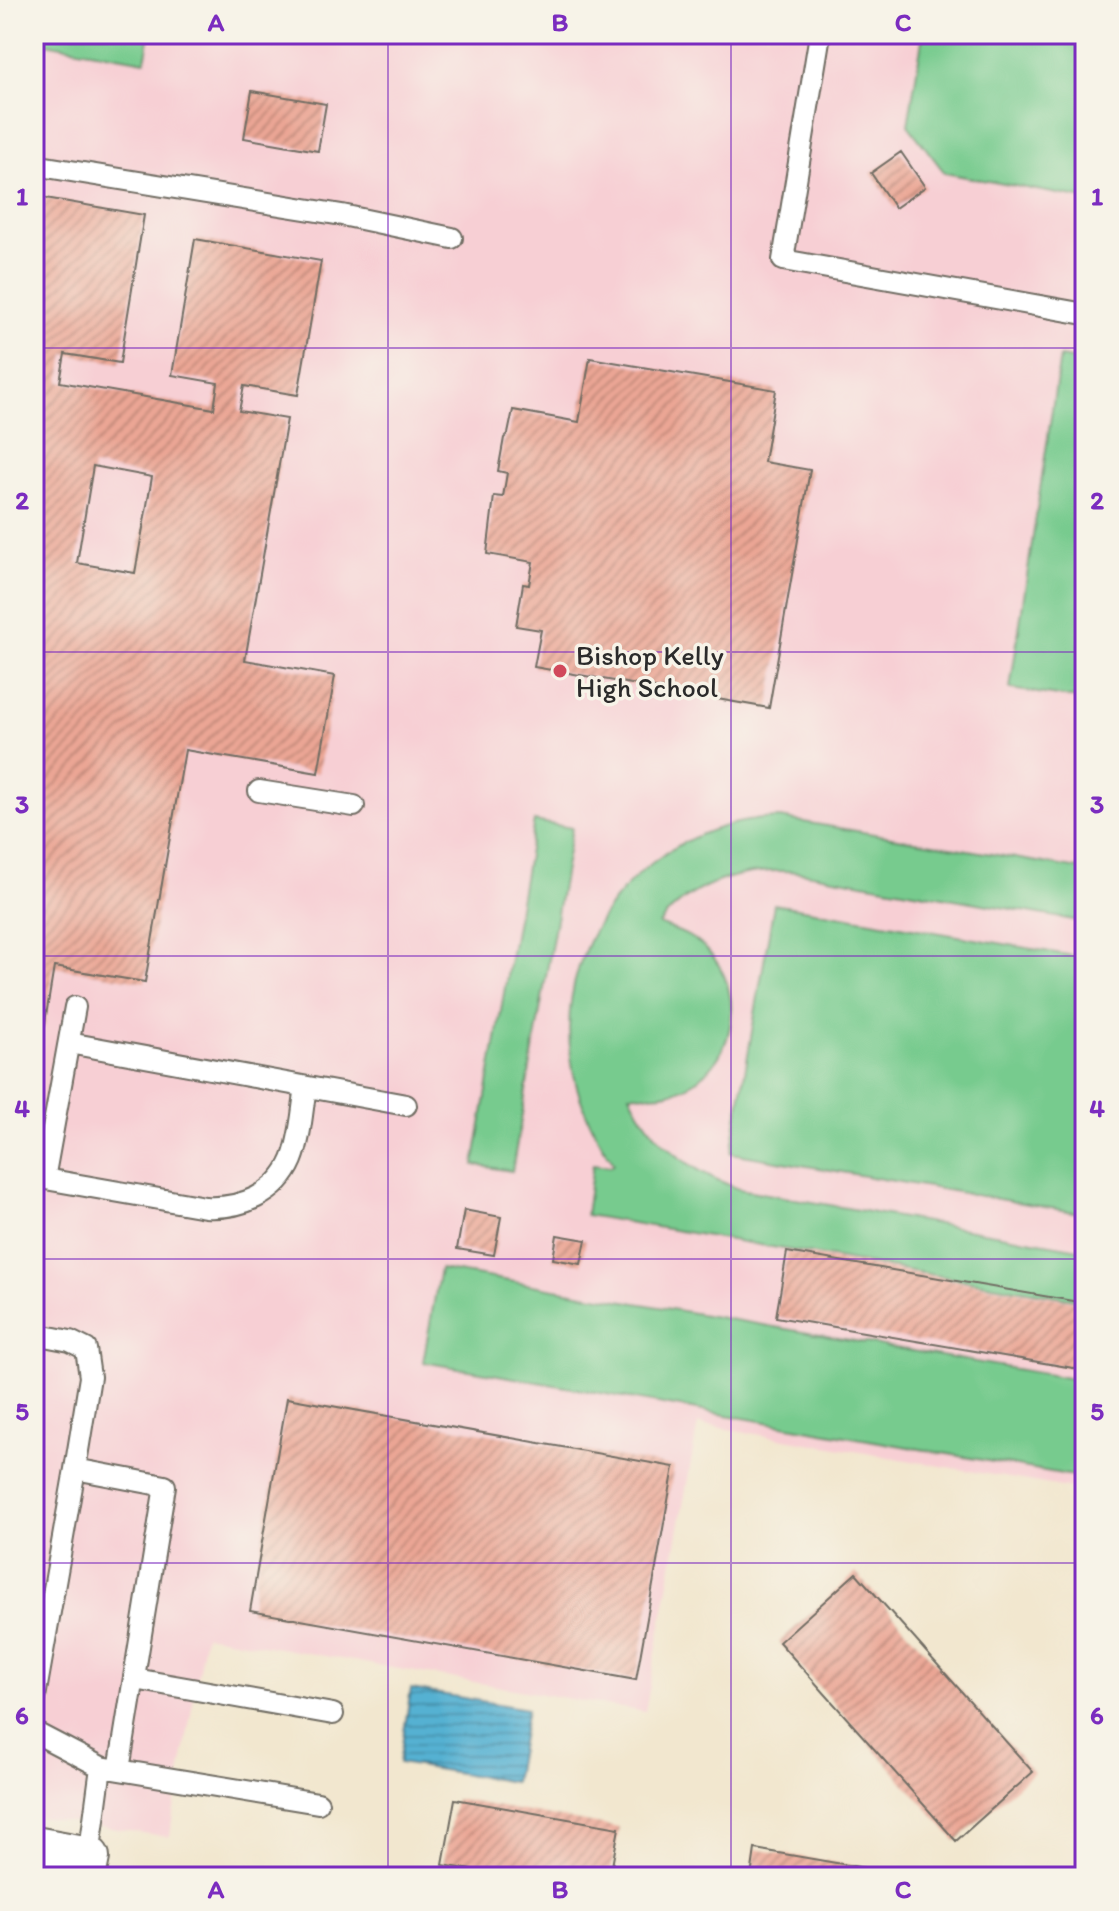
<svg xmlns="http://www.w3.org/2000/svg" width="1119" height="1911" font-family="Itim,sans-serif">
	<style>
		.built { fill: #f7cfd4 }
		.park { fill: #77cb8e; stroke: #517b5c; stroke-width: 2 }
		.water { fill: url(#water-rules); stroke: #406e7e; stroke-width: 2 }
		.building { fill: url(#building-hatch); fill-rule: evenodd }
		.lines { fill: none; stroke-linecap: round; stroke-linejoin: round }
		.lane-casing { stroke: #716d64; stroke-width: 24 }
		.street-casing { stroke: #716d64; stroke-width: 44 }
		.lane { stroke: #fff; stroke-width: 20 }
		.street { stroke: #fff; stroke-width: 40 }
		.grid { fill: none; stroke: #7b2cbf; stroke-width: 2; stroke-opacity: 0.55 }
		.poi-dot { fill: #d1495b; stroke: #f7f3e8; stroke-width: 3 }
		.labels { text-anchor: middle; stroke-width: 7; stroke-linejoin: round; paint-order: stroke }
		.poi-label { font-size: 28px; fill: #2b2b2b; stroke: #f7f3e8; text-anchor: start }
		.neatline { fill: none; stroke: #7b2cbf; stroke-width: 3 }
		.grid-label { font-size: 26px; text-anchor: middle; font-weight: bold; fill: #7b2cbf }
	</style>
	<defs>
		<pattern id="water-rules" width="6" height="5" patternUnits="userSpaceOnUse" patternTransform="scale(2)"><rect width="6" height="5" fill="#54b1d2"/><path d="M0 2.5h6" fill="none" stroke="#4690ab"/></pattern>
		<pattern id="building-hatch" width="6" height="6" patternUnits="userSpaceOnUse" patternTransform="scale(2)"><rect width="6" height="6" fill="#eba694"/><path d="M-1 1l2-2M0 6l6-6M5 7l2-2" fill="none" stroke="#bf8779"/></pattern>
	</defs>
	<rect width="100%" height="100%" fill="#f7f3e8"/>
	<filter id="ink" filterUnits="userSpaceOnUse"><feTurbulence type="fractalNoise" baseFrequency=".0125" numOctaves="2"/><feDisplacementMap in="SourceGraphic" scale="16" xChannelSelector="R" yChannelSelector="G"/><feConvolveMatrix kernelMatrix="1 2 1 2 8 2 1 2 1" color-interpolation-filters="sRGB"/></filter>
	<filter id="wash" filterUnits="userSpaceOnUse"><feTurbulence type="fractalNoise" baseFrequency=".006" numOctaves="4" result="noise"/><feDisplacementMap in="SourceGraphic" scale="32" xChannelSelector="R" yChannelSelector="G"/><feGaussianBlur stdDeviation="1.8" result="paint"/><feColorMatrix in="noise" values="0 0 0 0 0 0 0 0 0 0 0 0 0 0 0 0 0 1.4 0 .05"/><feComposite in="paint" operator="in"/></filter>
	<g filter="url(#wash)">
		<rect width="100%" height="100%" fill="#f2e7cf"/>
		<path class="built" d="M34,34H1085V1491L698,1424L645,1712L205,1635L169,1837L34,1816Z"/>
		<path class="park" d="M34,34H150L145,61L34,41Z
			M923,34H1085V199L945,173L908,125Z
			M1060,357L1085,361V700L1010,689Z
			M780,818L1085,870V922L800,872C748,867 692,881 659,924C677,931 693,936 707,950C748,992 736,1068 679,1090C663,1096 647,1095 630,1094C653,1144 689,1170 739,1189L1085,1250V1301L586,1215L593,1164L611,1166L614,1163C591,1131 576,1097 571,1057C554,931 655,820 780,818Z
			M534,821L572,828L512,1171L474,1165Z
			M774,904L1085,958V1214L731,1153Z
			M440,1269L1085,1381V1478L423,1362Z"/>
		<path class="water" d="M411,1689L527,1709L514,1782L399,1763Z"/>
		<g id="blocks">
			<path class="building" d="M252,91L326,104L318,151L244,138Z
				M901,152L925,187L895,208L871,173Z
				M34,196L144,215L120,363L65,354L60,382L214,409L218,383L172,375L195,239L321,261L298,395L244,386L239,411L287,419L245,660L335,676L318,773L185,750L145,982L54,967L44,1028L34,1027V378L36,379L41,349L34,347ZM93,466L152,477L135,573L77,563Z
				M590,358L776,390L764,462L810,470L769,708L534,667L541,630L516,626L523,584L529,585L533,562L487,554L494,496L503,497L507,473L498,471L504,438L508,434L513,410L579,422Z
				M464,1210L501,1217L494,1255L457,1249Z
				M557,1235L586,1240L581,1264L553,1259Z
				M787,1252L1085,1303V1370L776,1317Z
				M287,1398L674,1467L636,1680L250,1611Z
				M856,1573L1033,1772L956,1841L779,1642Z
				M455,1799L619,1828L610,1877H513L443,1865Z
				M755,1849L906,1875V1877H751Z"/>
		</g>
	</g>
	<g filter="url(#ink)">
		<use href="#blocks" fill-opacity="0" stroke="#716d64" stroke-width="2"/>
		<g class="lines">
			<defs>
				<path id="lane" d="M820,34L783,260L1085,314
					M34,165L342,215L452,238
					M259,791L354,806
					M69,1043L406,1105
					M34,1177L205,1207C240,1209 277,1195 292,1160C301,1138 302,1110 306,1087
					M44,1179L75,1007
					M34,1334L70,1341L86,1349L90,1377L75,1469
					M135,1679L333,1714
					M34,1703L75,1469L165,1486L119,1770L101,1767L34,1732
					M119,1770L318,1803
					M89,1857L101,1767"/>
				<path id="street" d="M34,1847L89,1857L85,1877"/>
			</defs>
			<use href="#lane" class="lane-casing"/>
			<use href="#street" class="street-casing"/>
			<use href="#lane" class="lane"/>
			<use href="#street" class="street"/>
		</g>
	</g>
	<path class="grid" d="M388,34V1877M731,34V1877M34,348H1085M34,652H1085M34,956H1085M34,1259H1085M34,1563H1085"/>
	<circle class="poi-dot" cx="560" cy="671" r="8"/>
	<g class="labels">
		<g class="poi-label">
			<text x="576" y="665">Bishop Kelly<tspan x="576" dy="32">High School</tspan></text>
		</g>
	</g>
	<rect width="1119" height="1911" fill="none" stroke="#f7f3e8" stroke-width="88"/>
	<rect x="44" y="44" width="1031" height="1823" class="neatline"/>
	<g class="grid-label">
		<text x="216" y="31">A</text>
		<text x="560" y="31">B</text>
		<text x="903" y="31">C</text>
		<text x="22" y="205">1</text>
		<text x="1097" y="205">1</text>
		<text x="22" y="509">2</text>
		<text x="1097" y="509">2</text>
		<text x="22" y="813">3</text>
		<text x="1097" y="813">3</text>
		<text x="22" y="1117">4</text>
		<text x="1097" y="1117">4</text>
		<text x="22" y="1420">5</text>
		<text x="1097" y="1420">5</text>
		<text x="22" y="1724">6</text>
		<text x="1097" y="1724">6</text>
		<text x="216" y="1898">A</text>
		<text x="560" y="1898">B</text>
		<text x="903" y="1898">C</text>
	</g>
</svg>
